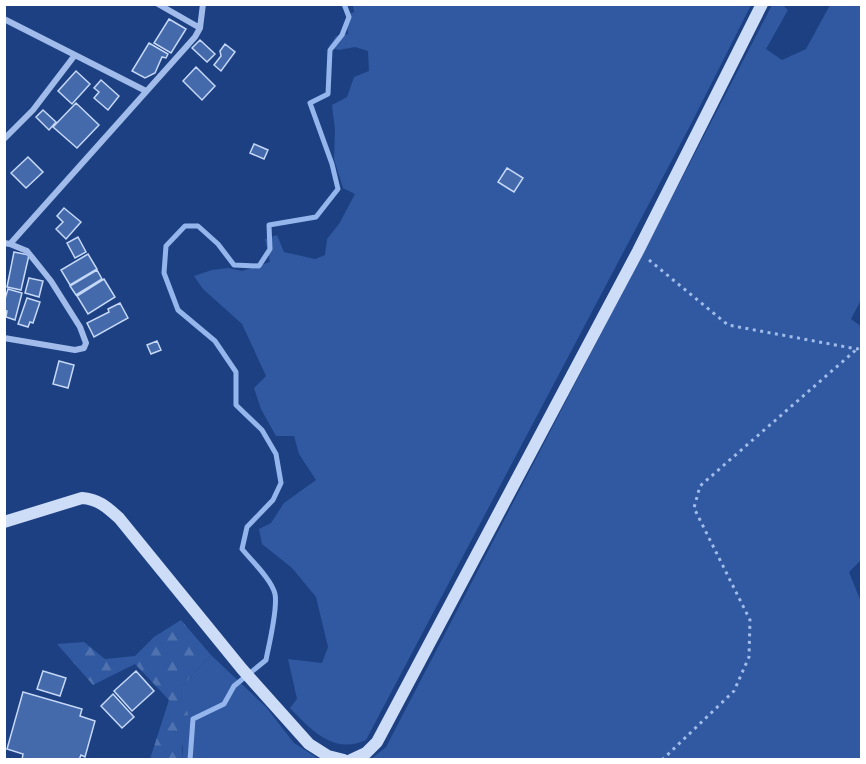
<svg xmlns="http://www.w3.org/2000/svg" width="866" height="764" font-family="Signika,sans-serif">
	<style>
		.green { fill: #3059a1 }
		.forest { fill: url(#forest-firs) }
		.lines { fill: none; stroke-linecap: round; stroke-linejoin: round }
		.stream { stroke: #95b6ec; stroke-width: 5 }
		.building { fill: #446aab; stroke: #c6d8f7; stroke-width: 1.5 }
		.path { stroke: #a1bcea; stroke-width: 3; stroke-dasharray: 3 4.5; stroke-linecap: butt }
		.street { stroke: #a1bcea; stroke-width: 6 }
		.secondary { stroke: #cddcf7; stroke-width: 12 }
	</style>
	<defs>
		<pattern id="forest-firs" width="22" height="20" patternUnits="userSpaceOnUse" patternTransform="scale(1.5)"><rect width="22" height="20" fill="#3059a1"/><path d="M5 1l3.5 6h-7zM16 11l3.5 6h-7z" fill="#4f72af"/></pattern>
	</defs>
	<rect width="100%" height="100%" fill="#1c4082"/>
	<path class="green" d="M353,5H751L691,124L366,740C334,755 311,730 290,708L297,699L288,659L322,663L328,647L316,597L292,568L262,544L259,529L271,523L284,503L316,480L299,454L294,436H276L261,409L254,388L266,376L242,324L203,289L194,276L212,270L228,268L242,271L270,262L265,239L277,235L284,252L315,259L325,255L327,239L339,224L355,194L343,188L334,159L335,130L332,105L347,97L354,77L369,71L368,51L355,47L339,50L329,47L336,36L348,34L346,15L354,12Z
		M772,5H783L788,10L766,49L782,60L806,49L830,5H861L862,298L851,319L862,327V559L849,572L861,602V759L370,760L386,747Z
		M211,655L266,707L294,743L319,759H183L181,687Z"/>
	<path class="forest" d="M181,620L211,655L181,687L182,704L188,713L182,748L183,759H150L169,700L135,664L93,685L57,644L84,642L105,659L135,656L154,637Z"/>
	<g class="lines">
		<path class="stream" d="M190,760L193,719L224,704L234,686L266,660C269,644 278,609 275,594C272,580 251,560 242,549L247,527L273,500L281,483L276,454L262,430L236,405V372L215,341L178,310L164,273L166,246L185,226H198L218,244L234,265L259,266L270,249L269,225L316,217L338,189L332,164L310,103L328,94L330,50L342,35L349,17L344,4"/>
	</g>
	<path class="building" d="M169,19L186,29L171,53L154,43Z
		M200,40L215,54L207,62L192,48Z
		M149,43L168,54L166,58L162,57L155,73L145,78L132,71Z
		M225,44L235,52L221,71L214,65L221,56L220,51Z
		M196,67L215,86L202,100L183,81Z
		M76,71L90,84L72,104L58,91Z
		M101,80L119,96L108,110L94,98L99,92L94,88Z
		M76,103L99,125L77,148L53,127Z
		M43,110L56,122L49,130L36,117Z
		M254,144L268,150L264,159L250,153Z
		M28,157L43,172L26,188L11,173Z
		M507,168L523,178L514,192L498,182Z
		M64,208L81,222L66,239L56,229L63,222L57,216Z
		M78,237L86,252L75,258L67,243Z
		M14,252L29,255L21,290L7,287Z
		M88,254L97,269L70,285L61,270Z
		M97,270L102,279L76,295L70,286Z
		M29,278L43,281L39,297L25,293Z
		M104,279L115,297L88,314L77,296Z
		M8,289L22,293L15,320L6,317L7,311L4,310V302Z
		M27,298L40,302L33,323L30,322L28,327L18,324Z
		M120,303L128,318L94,337L87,323L109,312L108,309Z
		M157,341L161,350L151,354L147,345Z
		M59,361L74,365L68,388L53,384Z
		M43,671L66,678L60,696L37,689Z
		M136,671L154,691L132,711L114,691Z
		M23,692L82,709L80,716L95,721L85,757L81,755L79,760H22L23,754L7,749Z
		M113,694L134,717L122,728L101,706Z"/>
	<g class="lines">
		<path class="path" d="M649,260L728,325L857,349L862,346
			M662,760L734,691L749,657L750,620L694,508L700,486L857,349"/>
		<path class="street" d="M158,4L200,28
			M4,19L146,91
			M4,139L33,110L75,55
			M4,243L10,244L195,37L200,28L203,4
			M4,338L75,350L84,348L86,343L80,327L51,281L27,251L10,244"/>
		<path class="secondary" d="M4,522L82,498C98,499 107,507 119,518L242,669L309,744L328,756L344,760
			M351,760L366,753L377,742L638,251L762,4"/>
	</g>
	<rect width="866" height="764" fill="none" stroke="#ffffff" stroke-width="12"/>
</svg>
